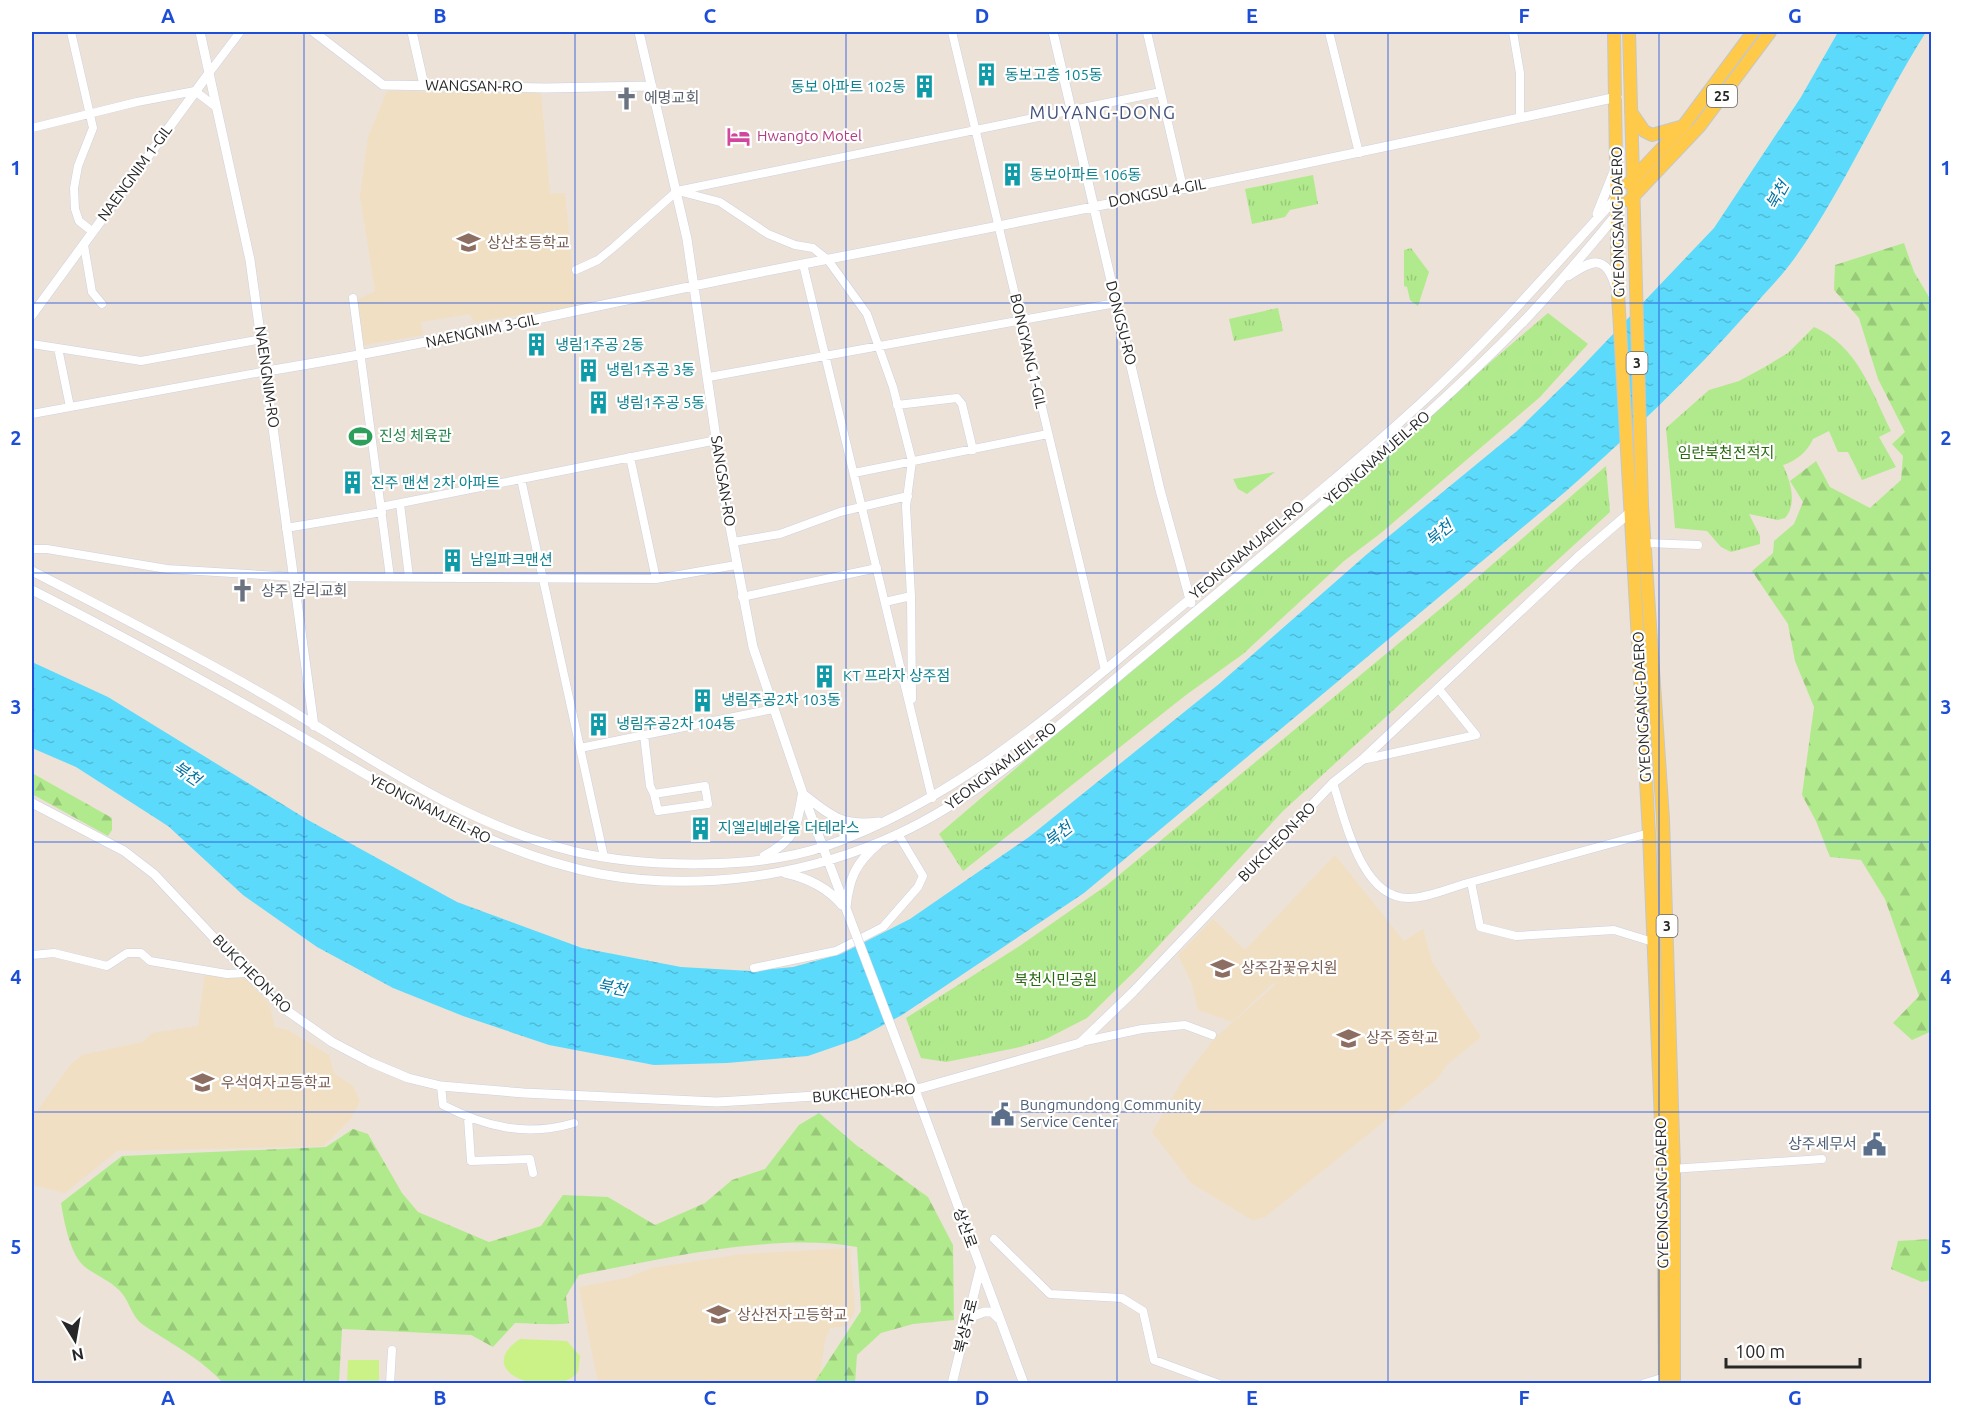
<svg xmlns="http://www.w3.org/2000/svg" width="1963" height="1415" font-family="Ubuntu,'Noto Sans KR',sans-serif">
	<style>
		.education { fill: #f0dfc3 }
		.grass { fill: url(#grass-tufts) }
		.forest { fill: url(#forest-firs) }
		.pitch { fill: #caf286 }
		.water { fill: url(#water-ripples) }
		.lines { fill: none; stroke-linecap: round; stroke-linejoin: round }
		.minor-casing { stroke: #ccd1e3; stroke-width: 9 }
		.tertiary-casing { stroke: #ccd1e3; stroke-width: 10 }
		.primary-casing { stroke: #c7c7c7; stroke-width: 14 }
		.minor { stroke: #fff; stroke-width: 8 }
		.tertiary { stroke: #fff; stroke-width: 9 }
		.primary { stroke: #ffca49; stroke-width: 12 }
		.tertiary-bridge-casing { stroke: #ccd1e3; stroke-width: 10; stroke-linecap: butt }
		.tertiary-bridge { stroke: #fff; stroke-width: 9 }
		.grid { fill: none; stroke: #1d4ed8; stroke-width: 1.5; stroke-opacity: 0.55 }
		.labels { text-anchor: middle; stroke-width: 4.5; stroke-linejoin: round; paint-order: stroke }
		.shield { fill: #fff; stroke: #686868; stroke-width: 1.5 }
		.shield-label { font-size: 14px; font-weight: bold; fill: #272727 }
		.culture-label { font-size: 15px; fill: #0d838f; stroke: #fff; text-anchor: start }
		.street-label { font-size: 15px; fill: #272727; stroke: #fff }
		.worship-label { font-size: 15px; fill: #5b616d; stroke: #fff; text-anchor: start }
		.hotel-label { font-size: 15px; fill: #b23c85; stroke: #fff; text-anchor: start }
		.education-label { font-size: 15px; fill: #785e54; stroke: #fff; text-anchor: start }
		.leisure-label { font-size: 15px; fill: #27864d; stroke: #fff; text-anchor: start }
		.park-label { font-size: 15px; fill: #296a11; stroke: #fff }
		.service-label { font-size: 15px; fill: #4e5e75; stroke: #fff; text-anchor: start }
		.water-label { font-size: 16px; font-style: italic; fill: #0074a3; stroke: #fff }
		.quarter-label { font-size: 18px; letter-spacing: 1.5px; fill: #43517c; stroke: #fff }
		.neatline { fill: none; stroke: #1d4ed8; stroke-width: 2 }
		.grid-label { font-size: 20px; text-anchor: middle; font-weight: bold; fill: #1d4ed8 }
	</style>
	<defs>
		<pattern id="grass-tufts" width="24" height="20" patternUnits="userSpaceOnUse" patternTransform="scale(1.5)"><rect width="24" height="20" fill="#b1ea8c"/><path d="M3 7l-1-3M5 7V3M7 7l1-3M15 17l-1-3M17 17v-4M19 17l1-3" fill="none" stroke="#98c979"/></pattern>
		<pattern id="forest-firs" width="22" height="20" patternUnits="userSpaceOnUse" patternTransform="scale(1.5)"><rect width="22" height="20" fill="#b1ea8c"/><path d="M5 1l3.5 6h-7zM16 11l3.5 6h-7z" fill="#98c979"/></pattern>
		<pattern id="water-ripples" width="26" height="14" patternUnits="userSpaceOnUse" patternTransform="scale(1.5)"><rect width="26" height="14" fill="#5cdafb"/><path d="M2 4q2-2 4 0t4 0M15 11q2-2 4 0t4 0" fill="none" stroke="#50bbd7"/></pattern>
	</defs>
	<rect width="100%" height="100%" fill="#ece2d7"/>
	<path class="education" d="M387,91L541,93L550,194L565,193L576,306L474,322L470,314L421,322L423,335L364,345L357,300L375,291L360,196L368,137Z
		M1335,855L1404,941L1423,929L1432,962L1481,1037L1447,1065L1437,1079L1265,1217L1252,1220L1191,1183L1152,1132L1184,1078L1214,1039L1275,985L1273,983L1232,1022L1198,1010L1192,984L1178,955L1213,919L1245,950Z
		M205,973L245,978L269,1003L275,1027L288,1030L329,1055L334,1073L353,1086L360,1101L351,1119L324,1146L117,1151L65,1193L32,1185V1118L70,1065L82,1055L143,1042L152,1033L198,1026Z
		M850,1248L855,1311L847,1326L830,1328L825,1341L819,1383H598L579,1287L626,1278L652,1268L742,1254Z"/>
	<path class="grass" d="M1313,175L1318,204L1290,210L1285,217L1252,224L1245,189Z
		M1411,248L1429,272L1418,306L1410,300L1407,287L1404,286V250Z
		M1278,308L1283,331L1234,341L1229,319Z
		M1548,313L1588,344L1540,397L1381,533L1344,561L1243,654L1186,695L963,871L939,834Z
		M1814,327C1858,346 1871,391 1891,431L1879,437L1896,467L1862,480L1848,452H1838L1829,431L1813,439C1808,451 1795,462 1783,465C1790,481 1798,503 1785,518L1778,520L1749,514L1760,536V544L1731,552L1721,547L1707,531L1675,528L1666,428L1709,390L1739,381L1763,368L1788,353Z
		M1606,466L1610,512L1283,811L1139,967L1087,1018L1046,1039L1020,1047L946,1062L921,1058L906,1018L1021,945L1107,885L1457,595Z
		M1275,472L1247,494L1238,489L1233,479Z"/>
	<path class="forest" d="M1904,243L1914,272L1932,302V1031L1912,1040L1893,1023L1919,996L1885,899L1861,860L1830,857L1816,821L1802,795L1814,707L1795,661L1788,624L1752,571L1773,553L1774,541L1794,524L1803,502L1790,481L1816,461L1830,487L1870,508L1901,480L1903,456L1892,444L1905,432L1878,379L1859,318L1834,290L1835,265Z
		M32,773L112,818V830L108,836L32,794Z
		M819,1113L856,1145L928,1197L953,1245L954,1320L913,1324L881,1333L857,1355L855,1383H814L861,1311L857,1247C775,1232 661,1259 579,1275L566,1296L569,1323C550,1326 535,1323 515,1323L493,1347L471,1335L342,1329L339,1383H223C201,1358 169,1343 142,1324C131,1316 129,1299 119,1290C109,1280 95,1275 85,1267C70,1255 64,1221 61,1203L122,1156L326,1147L353,1129L368,1134L402,1193L418,1212L489,1242L541,1226L563,1195L608,1197L655,1225L705,1203L732,1180L765,1169L799,1125Z
		M1931,1239V1280L1922,1282L1891,1269L1898,1241Z"/>
	<path class="pitch" d="M520,1339L567,1341L580,1356L578,1372C555,1401 468,1374 520,1339Z
		M348,1360H379V1383H347Z"/>
	<path class="water" d="M1838,32H1926C1879,106 1845,188 1794,259C1781,277 1764,294 1749,311C1692,376 1630,435 1565,492L1084,893L902,1015L857,1039L808,1056L727,1063L654,1065L549,1045L463,1016L393,988L317,947L243,895L168,826L76,767L32,748V662L108,697L308,820L457,902L582,948L681,967L750,971L793,967L841,954L910,919L1029,837L1219,684L1366,555L1517,431L1575,374L1714,228L1801,97Z"/>
	<g class="lines">
		<defs>
			<path id="minor" d="M71,32L93,128L78,166L74,188L75,209L79,221L93,232
				M952,32L1105,670
				M1147,32L1183,188
				M1329,32L1359,153
				M1513,32L1520,73V118
				M209,73L240,32
				M32,128L137,102L195,91L216,107
				M678,191L720,202L768,234L795,245L813,248L828,260L867,314L893,387L912,461L906,506L911,596L885,602
				M84,245L92,292L102,304
				M803,264L932,798
				M576,270L598,260L614,247L677,191L1161,92
				M353,298L390,577
				M32,344L141,361L262,339
				M58,348L70,407
				M709,377L1116,303
				M897,405L957,398L962,404L973,450
				M32,414L267,371
				M630,457L656,579
				M854,473L1048,434
				M521,479L604,857
				M400,504L409,577
				M381,507L717,440
				M286,528L382,512
				M733,542L780,534L840,512L908,496
				M1646,543L1698,545
				M32,549H47L167,569L294,577L656,579L736,565
				M911,596L912,699
				M742,597L877,568
				M644,735L650,786L654,794L705,786L708,804L658,811L654,794
				M580,748L773,709
				M1362,760L1476,735L1438,688
				M1333,783C1345,819 1361,899 1409,898C1428,898 1452,887 1471,882L1480,927L1516,936L1614,930L1653,942
				M1471,882L1649,833
				M32,955L54,953L107,966L127,953H141L150,961L227,974L247,973
				M754,968L836,951L883,927L918,887L923,876L898,834
				M1081,1042L1142,1029L1185,1025L1212,1035
				M441,1086L443,1105C485,1127 527,1137 574,1123
				M468,1118L471,1161L530,1159L533,1173
				M1671,1169L1822,1159
				M994,1239L1050,1294L1122,1298L1143,1311L1154,1360L1219,1384
				M390,1384L392,1350"/>
			<path id="tertiary" d="M200,32L250,260L314,726
				M314,32L383,85L545,88L652,86
				M412,32L424,85
				M639,32L687,239L725,500L753,647L803,794L850,919
				M1053,32L1160,490L1191,603
				M1597,214L1613,174
				M1568,276C1591,261 1605,253 1615,285
				M32,315L209,73
				M267,371C447,342 624,298 803,264C1075,212 1346,156 1617,97
				M32,571C113,613 196,655 275,701C373,759 459,822 572,851C643,868 757,870 826,846C960,799 1065,703 1172,614C1255,545 1340,477 1420,404C1490,340 1553,267 1617,197
				M32,590C125,637 217,688 307,740C402,795 491,853 600,874C699,892 808,876 898,834C984,795 1071,715 1144,655C1205,604 1266,553 1326,502C1394,444 1461,386 1523,322C1556,288 1586,251 1617,214
				M803,794C831,816 842,827 879,822
				M32,803L124,851L154,874L247,973L286,1010L332,1042L370,1062L408,1078L441,1086L524,1093L717,1102L914,1090L1080,1043L1133,992L1333,783L1362,760L1578,557L1635,508
				M764,856C794,841 797,827 802,796
				M785,873C808,878 827,887 842,905
				M846,907C849,878 856,863 878,844
				M908,1071L1024,1384
				M968,1318L984,1312H992L998,1318
				M952,1384L980,1269
				M1644,1384L1670,1376"/>
			<path id="primary" d="M1614,32L1618,294L1649,833L1663,1170L1665,1384
				M1629,32L1642,505L1663,819L1674,1169V1384
				M1631,112L1644,131L1652,135L1680,127
				M1629,183L1684,125L1753,32
				M1629,201L1699,127L1770,32"/>
		</defs>
		<use href="#minor" class="minor-casing"/>
		<use href="#tertiary" class="tertiary-casing"/>
		<use href="#primary" class="primary-casing"/>
		<use href="#minor" class="minor"/>
		<use href="#tertiary" class="tertiary"/>
		<use href="#primary" class="primary"/>
		<defs>
			<path id="tertiary-bridge" d="M850,919L908,1071"/>
		</defs>
		<use href="#tertiary-bridge" class="tertiary-bridge-casing"/>
		<use href="#tertiary-bridge" class="tertiary-bridge"/>
	</g>
	<path class="grid" d="M304,32V1384M575,32V1384M846,32V1384M1117,32V1384M1388,32V1384M1659,32V1384M32,303H1932M32,573H1932M32,842H1932M32,1112H1932"/>
	<defs>
		<symbol id="building-bare" viewBox="-9 -9 18 18"><path d="M-4-6H4V6H1V3H-1V6H-4ZM-2.5-4.3h1.7v1.8h-1.7ZM.8-4.3h1.7v1.8H.8ZM-2.5-1h1.7V.8h-1.7ZM.8-1h1.7V.8H.8Z" fill="#0f9aa8" stroke="#fff" stroke-width="2.5" paint-order="stroke"/></symbol>
		<symbol id="church-bare" viewBox="-9 -9 18 18"><path d="M-1.2-6h2.4v3.5h3.3v2.4h-3.3V6h-2.4V-.1h-3.3v-2.4h3.3Z" fill="#6b7280" stroke="#fff" stroke-width="2.5" paint-order="stroke"/></symbol>
		<symbol id="hotel-bare" viewBox="-9 -9 18 18"><path d="M-6-4.5h1.5V1H6V5H4.5V3h-9V5H-6ZM-4 0a1.8 1.8 0 1 1 3.6 0ZM.5 0V-2.5h3Q6-2.5 6 0Z" fill="#d1479c" stroke="#fff" stroke-width="2.5" paint-order="stroke"/></symbol>
		<symbol id="school-bare" viewBox="-9 -9 18 18"><path d="M0-5L7-2L0 1L-7-2ZM-4 1L0 2.5L4 1V4Q0 6-4 4Z" fill="#8d6e63" stroke="#fff" stroke-width="2.5" paint-order="stroke"/></symbol>
		<symbol id="stadium-bare" viewBox="-9 -9 18 18"><path d="M0-5a6.5 5 0 1 0 0 10a6.5 5 0 1 0 0-10ZM-3.5-1.8h7v3.6h-7Z" fill="#2e9e5b" stroke="#fff" stroke-width="2.5" paint-order="stroke"/></symbol>
		<symbol id="civic-bare" viewBox="-9 -9 18 18"><path d="M-.6-6.5H3V-4.5H.6V-3L4-1V1h2V6H-6V1h2V-1L-.6-3ZM-1.2 2.5V6h2.4V2.5Z" fill="#5c6f8a" stroke="#fff" stroke-width="2.5" paint-order="stroke"/></symbol>
	</defs>
	<g fill-rule="evenodd">
		<use href="#building-bare" x="970" y="58" width="33" height="33"/>
		<use href="#building-bare" x="908" y="70" width="33" height="33"/>
		<use href="#church-bare" x="610" y="82" width="33" height="33"/>
		<use href="#hotel-bare" x="722" y="120" width="33" height="33"/>
		<use href="#building-bare" x="996" y="158" width="33" height="33"/>
		<use href="#school-bare" x="452" y="226" width="33" height="33"/>
		<use href="#building-bare" x="520" y="328" width="33" height="33"/>
		<use href="#building-bare" x="572" y="354" width="33" height="33"/>
		<use href="#building-bare" x="582" y="386" width="33" height="33"/>
		<use href="#stadium-bare" x="344" y="420" width="33" height="33"/>
		<use href="#building-bare" x="336" y="466" width="33" height="33"/>
		<use href="#building-bare" x="436" y="544" width="33" height="33"/>
		<use href="#church-bare" x="226" y="574" width="33" height="33"/>
		<use href="#building-bare" x="808" y="660" width="33" height="33"/>
		<use href="#building-bare" x="686" y="684" width="33" height="33"/>
		<use href="#building-bare" x="582" y="708" width="33" height="33"/>
		<use href="#building-bare" x="684" y="812" width="33" height="33"/>
		<use href="#school-bare" x="1206" y="952" width="33" height="33"/>
		<use href="#school-bare" x="1332" y="1022" width="33" height="33"/>
		<use href="#school-bare" x="186" y="1066" width="33" height="33"/>
		<use href="#civic-bare" x="986" y="1098" width="33" height="33"/>
		<use href="#civic-bare" x="1858" y="1128" width="33" height="33"/>
		<use href="#school-bare" x="702" y="1298" width="33" height="33"/>
	</g>
	<g class="labels">
		<g class="shield">
			<rect x="1707" y="85" width="30" height="22" rx="4.5"/>
			<rect x="1626.5" y="352" width="21" height="22" rx="4.5"/>
			<rect x="1656.5" y="915" width="21" height="22" rx="4.5"/>
		</g>
		<g class="shield-label">
			<text x="1722" y="101">25</text>
			<text x="1637" y="368">3</text>
			<text x="1667" y="931">3</text>
		</g>
		<g class="culture-label">
			<text x="1005" y="80">동보고층 105동</text>
			<text x="906" y="92" text-anchor="end">동보 아파트 102동</text>
			<text x="1030" y="180">동보아파트 106동</text>
			<text x="555" y="350">냉림1주공 2동</text>
			<text x="606" y="375">냉림1주공 3동</text>
			<text x="616" y="408">냉림1주공 5동</text>
			<text x="371" y="488">진주 맨션 2차 아파트</text>
			<text x="470" y="565">남일파크맨션</text>
			<text x="843" y="681">KT 프라자 상주점</text>
			<text x="721" y="705">냉림주공2차 103동</text>
			<text x="616" y="729">냉림주공2차 104동</text>
			<text x="718" y="833">지엘리베라움 더테라스</text>
		</g>
		<g class="street-label">
			<text transform="translate(474 86) rotate(1)" y="5">WANGSAN-RO</text>
			<text transform="translate(135 173) rotate(-54)" y="5">NAENGNIM 1-GIL</text>
			<text transform="translate(1157 193) rotate(-11)" y="5">DONGSU 4-GIL</text>
			<text transform="translate(1618 222) rotate(-91)" y="5">GYEONGSANG-DAERO</text>
			<text transform="translate(1121 323) rotate(76)" y="5">DONGSU-RO</text>
			<text transform="translate(482 331) rotate(-12)" y="5">NAENGNIM 3-GIL</text>
			<text transform="translate(1028 351) rotate(77)" y="5">BONGYANG 1-GIL</text>
			<text transform="translate(267 377) rotate(82)" y="5">NAENGNIM-RO</text>
			<text transform="translate(1377 458) rotate(-41)" y="5">YEONGNAMJEIL-RO</text>
			<text transform="translate(723 481) rotate(81)" y="5">SANGSAN-RO</text>
			<text transform="translate(1247 550) rotate(-40)" y="5">YEONGNAMJAEIL-RO</text>
			<text transform="translate(1642 707) rotate(-93)" y="5">GYEONGSANG-DAERO</text>
			<text transform="translate(1001 766) rotate(-37)" y="5">YEONGNAMJEIL-RO</text>
			<text transform="translate(430 809) rotate(27)" y="5">YEONGNAMJEIL-RO</text>
			<text transform="translate(1277 842) rotate(-46)" y="5">BUKCHEON-RO</text>
			<text transform="translate(252 974) rotate(45)" y="5">BUKCHEON-RO</text>
			<text transform="translate(864 1093) rotate(-5)" y="5">BUKCHEON-RO</text>
			<text transform="translate(1662 1193) rotate(-91)" y="5">GYEONGSANG-DAERO</text>
			<text transform="translate(965 1228) rotate(70)" y="5">상산로</text>
			<text transform="translate(966 1326) rotate(-76)" y="5">북상주로</text>
		</g>
		<g class="worship-label">
			<text x="644" y="103">에명교회</text>
			<text x="261" y="596">상주 감리교회</text>
		</g>
		<g class="hotel-label">
			<text x="757" y="141">Hwangto Motel</text>
		</g>
		<g class="education-label">
			<text x="487" y="248">상산초등학교</text>
			<text x="1241" y="973">상주감꽃유치원</text>
			<text x="1366" y="1043">상주 중학교</text>
			<text x="221" y="1088">우석여자고등학교</text>
			<text x="737" y="1320">상산전자고등학교</text>
		</g>
		<g class="leisure-label">
			<text x="379" y="441">진성 체육관</text>
		</g>
		<g class="park-label">
			<text x="1726" y="458">임란북천전적지</text>
			<text x="1056" y="985">북천시민공원</text>
		</g>
		<g class="service-label">
			<text x="1020" y="1110">Bungmundong Community<tspan x="1020" dy="17">Service Center</tspan></text>
			<text x="1857" y="1149" text-anchor="end">상주세무서</text>
		</g>
		<g class="water-label">
			<text transform="translate(1777 195) rotate(-61)" y="6">북천</text>
			<text transform="translate(1439 533) rotate(-40)" y="6">북천</text>
			<text transform="translate(187 773) rotate(34)" y="6">북천</text>
			<text transform="translate(1058 834) rotate(-38)" y="6">북천</text>
			<text transform="translate(612 987) rotate(11)" y="6">북천</text>
		</g>
		<g class="quarter-label">
			<text x="1103" y="119">MUYANG-DONG</text>
		</g>
	</g>
	<rect width="1963" height="1415" fill="none" stroke="#ffffff" stroke-width="66"/>
	<g transform="translate(75 1340) rotate(169)" stroke="#ffffff" stroke-width="4.5" paint-order="stroke">
	<path d="M0-4.5L10 22L0 15L-10 22Z" fill="#272727"/>
	<text y="-9" font-size="16" font-weight="bold" text-anchor="middle" fill="#272727">N</text>
	</g>
	<path d="M1726 1358v9h134v-9" fill="none" stroke="#272727" stroke-width="3"/>
	<text x="1735" y="1358" font-size="18" fill="#272727" stroke="#ffffff" stroke-width="4.5" paint-order="stroke">100 m</text>
	<rect x="33" y="33" width="1897" height="1349" class="neatline"/>
	<g class="grid-label">
		<text x="168" y="23">A</text>
		<text x="440" y="23">B</text>
		<text x="710" y="23">C</text>
		<text x="982" y="23">D</text>
		<text x="1252" y="23">E</text>
		<text x="1524" y="23">F</text>
		<text x="1795" y="23">G</text>
		<text x="16" y="175">1</text>
		<text x="1946" y="175">1</text>
		<text x="16" y="445">2</text>
		<text x="1946" y="445">2</text>
		<text x="16" y="714">3</text>
		<text x="1946" y="714">3</text>
		<text x="16" y="984">4</text>
		<text x="1946" y="984">4</text>
		<text x="16" y="1254">5</text>
		<text x="1946" y="1254">5</text>
		<text x="168" y="1405">A</text>
		<text x="440" y="1405">B</text>
		<text x="710" y="1405">C</text>
		<text x="982" y="1405">D</text>
		<text x="1252" y="1405">E</text>
		<text x="1524" y="1405">F</text>
		<text x="1795" y="1405">G</text>
	</g>
</svg>
